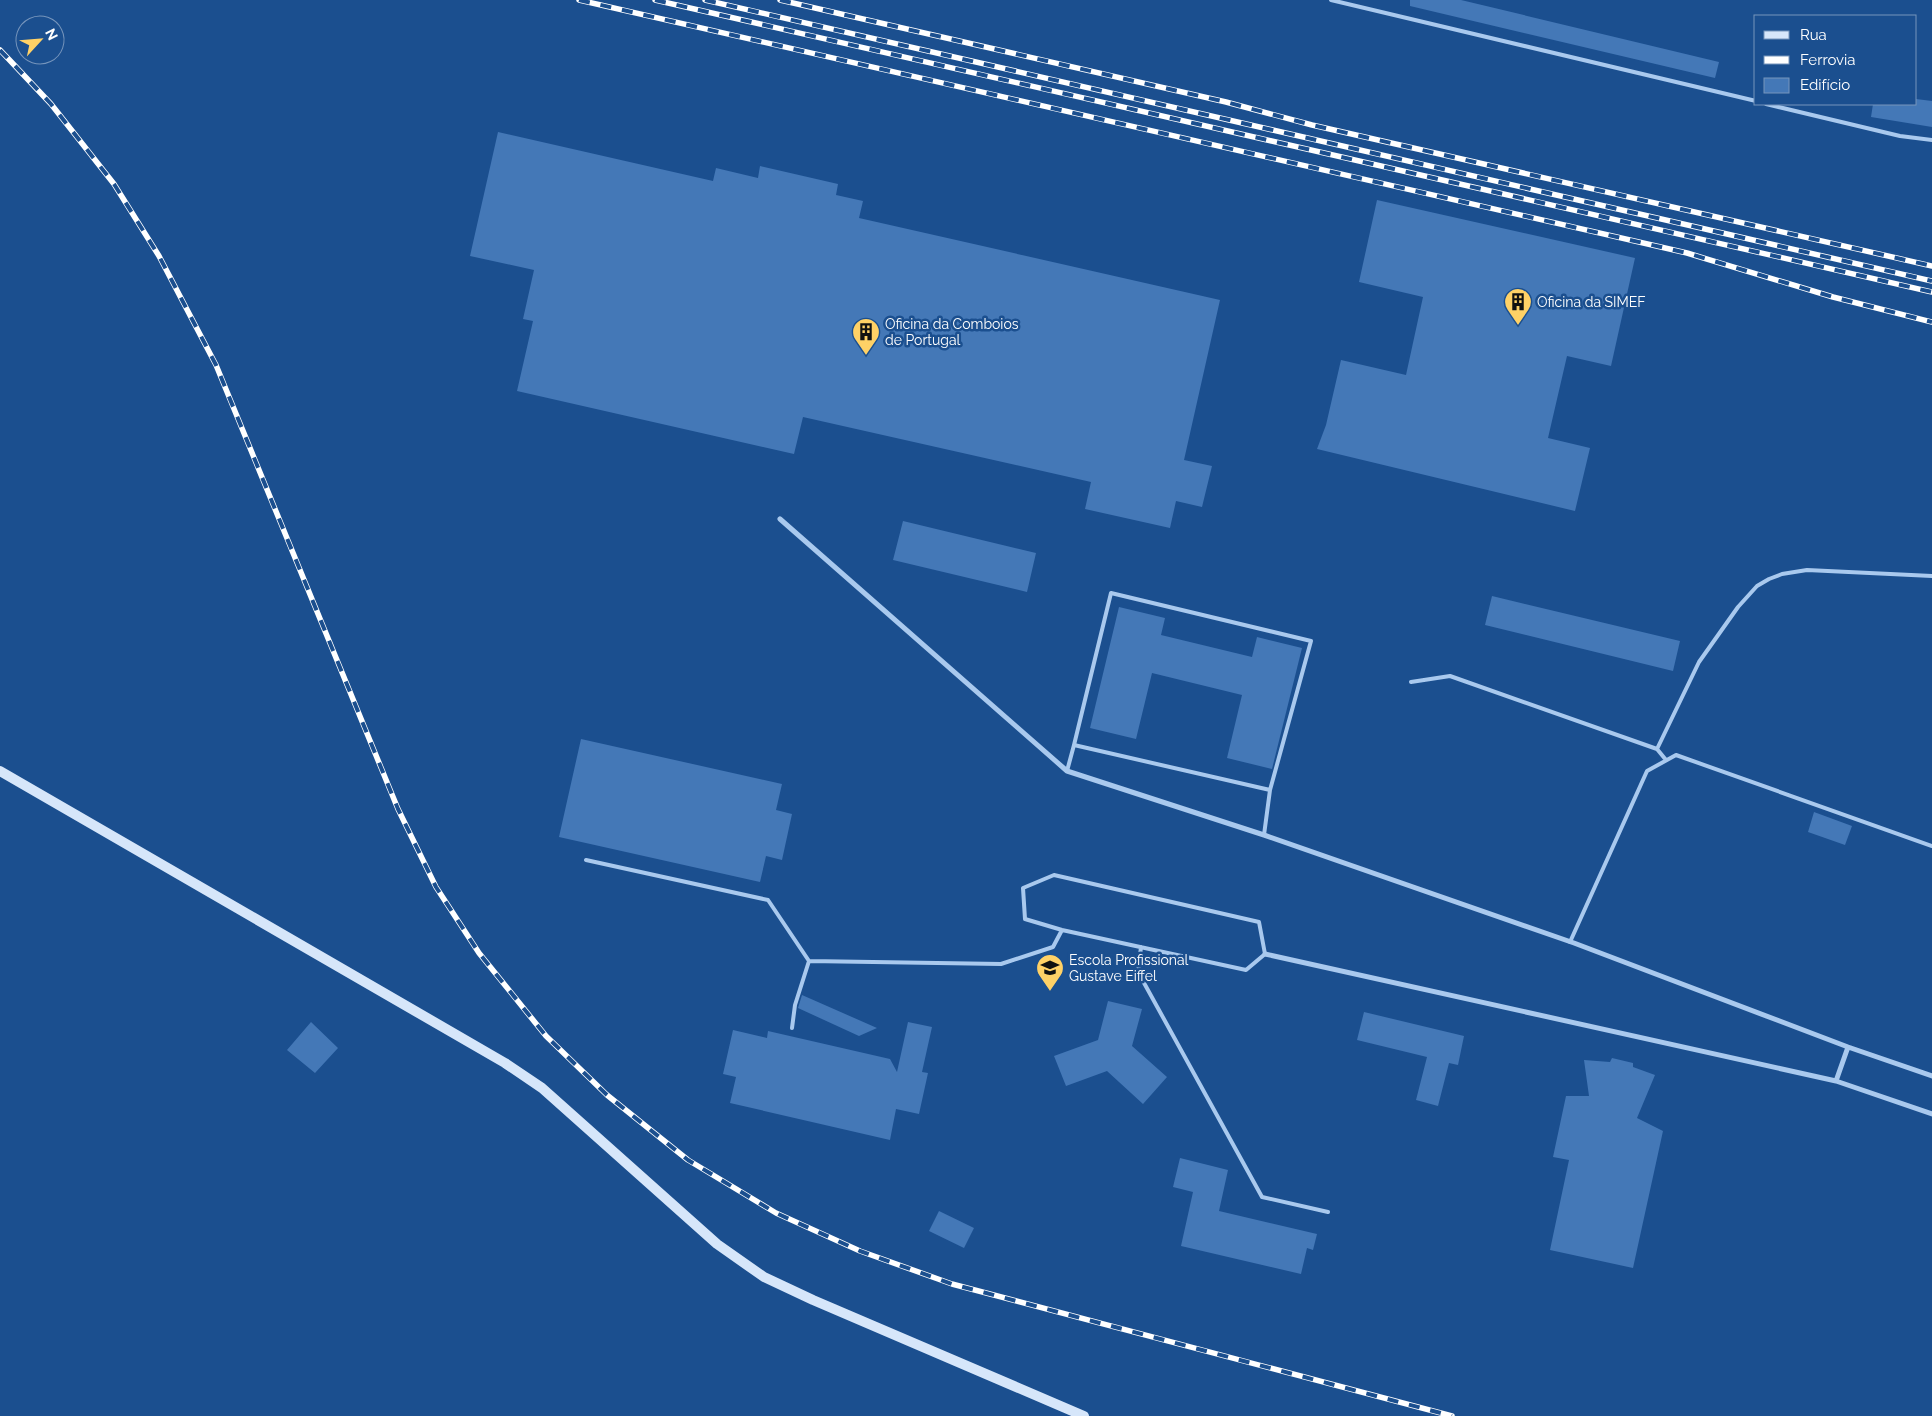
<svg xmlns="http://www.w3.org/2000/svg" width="1932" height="1416" font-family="Raleway,sans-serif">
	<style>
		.building { fill: #4478b7 }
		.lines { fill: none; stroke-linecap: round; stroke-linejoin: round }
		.lane { stroke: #a9c9ee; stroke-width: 4 }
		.street { stroke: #a9c9ee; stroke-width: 5 }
		.secondary { stroke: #d6e6fa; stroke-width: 10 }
		.rail-casing { stroke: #fff; stroke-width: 5.5 }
		.rail { stroke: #1b4f8f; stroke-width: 4; stroke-dasharray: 11; stroke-linecap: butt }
		.labels { text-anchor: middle; stroke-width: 5; stroke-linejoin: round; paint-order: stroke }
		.poi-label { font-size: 14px; fill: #fff; stroke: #1b4f8f; text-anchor: start }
	</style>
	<rect width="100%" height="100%" fill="#1b4f8f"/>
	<path class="building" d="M1410,0H1461L1719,62L1715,78L1410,6Z
		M1916,99L1932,101V127L1871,117L1873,104H1916Z
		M498,132L713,181L716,168L758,178L760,166L838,184L836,195L863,201L859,218L1220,300L1184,460L1212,466L1202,507L1176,501L1170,528L1085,509L1091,482L803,417L794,454L517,391L533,321L523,319L534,270L470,256Z
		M1377,200L1635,258L1611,366L1567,356L1548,438L1590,448L1575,511L1317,449L1326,425L1341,360L1406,375L1423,297L1359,282Z
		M903,521L1036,553L1027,592L893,560Z
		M1492,596L1680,641L1673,671L1485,625Z
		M1119,607L1165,618L1161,635L1252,657L1257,637L1302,648L1272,769L1227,758L1242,695L1152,673L1136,739L1090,728Z
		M581,739L782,784L776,810L792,814L782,860L766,856L760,882L559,837Z
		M1814,812L1852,826L1845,845L1808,832Z
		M802,995L877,1028L859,1036L798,1008Z
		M1108,1001L1142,1009L1132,1046L1167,1077L1143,1104L1107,1071L1066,1086L1054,1056L1098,1040Z
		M1364,1012L1464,1036L1458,1065L1449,1063L1438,1106L1416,1100L1427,1057L1357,1040Z
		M311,1022L338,1048L315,1073L287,1050Z
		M908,1022L932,1027L922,1072L928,1073L919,1114L896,1109L890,1140L730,1103L736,1077L723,1074L733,1030L767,1038L768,1031L890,1059L897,1072Z
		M1612,1058L1633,1063V1067L1655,1075L1637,1118L1663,1131L1633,1268L1550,1250L1569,1160L1553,1157L1566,1096H1589L1584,1060L1610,1062Z
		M1180,1158L1228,1170L1219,1211L1317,1234L1313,1250L1307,1248L1301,1274L1181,1246L1193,1192L1173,1187Z
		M939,1211L974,1228L964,1248L929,1231Z"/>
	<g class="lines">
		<path class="lane" d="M1331,0L1756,101
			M1766,104L1900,136L1932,140
			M1411,682L1450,676L1657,749
			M1074,745L1111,593L1311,641L1270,790
			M1666,760L1657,749L1699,662L1738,607L1757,586L1769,579L1782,574L1807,570L1932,576
			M1067,771L1074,745L1270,790L1264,835
			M586,860L768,900L809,961L1001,964L1053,947L1062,930
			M1054,875L1259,922L1265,954L1246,970L1062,930L1025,919L1023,888Z
			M1570,942L1647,771L1676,755L1932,846
			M1141,947L1138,972L1262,1197L1328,1212
			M792,1028L795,1005L809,961"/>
		<path class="street" d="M780,519L1067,771L1264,835L1574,943L1848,1047L1932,1076
			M1265,954L1836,1081
			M1848,1047L1836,1081L1932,1114"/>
		<path class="secondary" d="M0,771L505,1063L542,1088L717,1244L764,1277L813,1300L1084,1416"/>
		<defs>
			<path id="rail" d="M579,0L1687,253L1833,297L1932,322
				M655,0L1932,292
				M705,0L1932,281
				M780,0L1226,102L1312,125L1932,266
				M0,50L51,104L114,184L159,256L216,365L398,809L436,887L479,953L546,1036L607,1095L688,1160L776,1213L860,1251L952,1284L1452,1416"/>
		</defs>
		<use href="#rail" class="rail-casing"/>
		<use href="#rail" class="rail"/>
	</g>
	<defs>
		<symbol id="building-pin" viewBox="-11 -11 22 30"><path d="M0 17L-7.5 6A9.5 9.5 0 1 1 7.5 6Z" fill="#ffd166" stroke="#1b4f8f"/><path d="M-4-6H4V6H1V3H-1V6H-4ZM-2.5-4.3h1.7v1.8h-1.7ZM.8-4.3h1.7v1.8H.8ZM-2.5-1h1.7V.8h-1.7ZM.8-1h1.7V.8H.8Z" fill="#111"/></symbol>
		<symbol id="university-pin" viewBox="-11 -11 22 30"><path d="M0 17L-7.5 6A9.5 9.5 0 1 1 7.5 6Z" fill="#ffd166" stroke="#1b4f8f"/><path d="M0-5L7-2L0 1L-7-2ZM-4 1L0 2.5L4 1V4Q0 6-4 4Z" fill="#111"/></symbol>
	</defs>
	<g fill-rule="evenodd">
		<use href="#building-pin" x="1502" y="286" width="32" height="43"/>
		<use href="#building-pin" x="850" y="316" width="32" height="43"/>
		<use href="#university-pin" x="1034" y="952" width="32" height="43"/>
	</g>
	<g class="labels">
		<g class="poi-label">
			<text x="1537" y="307">Oficina da SIMEF</text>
			<text x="885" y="329">Oficina da Comboios<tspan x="885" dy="16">de Portugal</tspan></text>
			<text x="1069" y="965">Escola Profissional<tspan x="1069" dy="16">Gustave Eiffel</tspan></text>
		</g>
	</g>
	<rect x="1754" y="15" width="162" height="90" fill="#1b4f8f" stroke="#7695bc"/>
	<rect x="1764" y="31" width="25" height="8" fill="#d6e6fa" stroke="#7695bc"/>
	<text x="1800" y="40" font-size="15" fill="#ffffff">Rua</text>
	<rect x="1764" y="56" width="25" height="8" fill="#ffffff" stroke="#7695bc"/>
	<text x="1800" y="65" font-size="15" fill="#ffffff">Ferrovia</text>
	<rect x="1764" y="78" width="25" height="15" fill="#4478b7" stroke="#7695bc"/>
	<text x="1800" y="90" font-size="15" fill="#ffffff">Edifício</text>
	<g transform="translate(40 40) rotate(64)"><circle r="24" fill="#1b4f8f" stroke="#7695bc"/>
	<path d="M0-4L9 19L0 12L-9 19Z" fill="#ffd166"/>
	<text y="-8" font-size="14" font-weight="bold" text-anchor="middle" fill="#ffffff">N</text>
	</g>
</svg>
